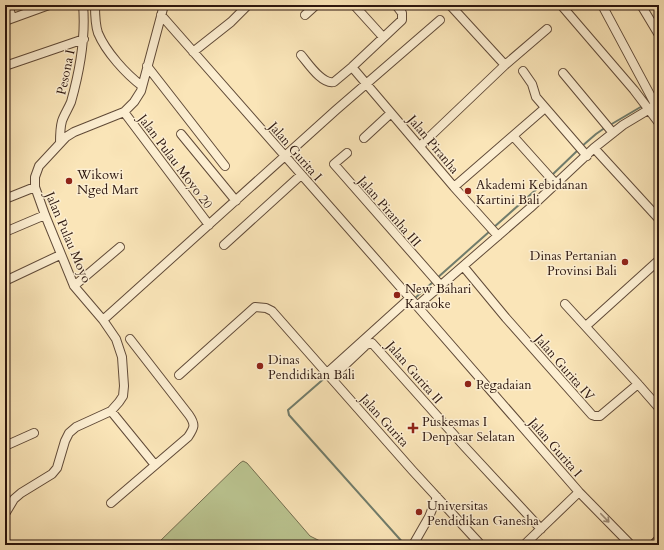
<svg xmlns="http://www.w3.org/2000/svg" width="664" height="550" font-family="Cardo,serif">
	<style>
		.green { fill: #bbc591; stroke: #746e50 }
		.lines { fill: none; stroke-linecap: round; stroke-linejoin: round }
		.stream { stroke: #717c6b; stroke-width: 2 }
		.minor-casing { stroke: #604a38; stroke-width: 10 }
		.major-casing { stroke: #2c160e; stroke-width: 13 }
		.minor { stroke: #fceed1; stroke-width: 8 }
		.major { stroke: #fae5b8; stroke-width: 11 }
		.oneway { stroke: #9e8d79 }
		.poi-dot { fill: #8f2418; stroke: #fceed1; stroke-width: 1.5 }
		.labels { text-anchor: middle; stroke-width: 3; stroke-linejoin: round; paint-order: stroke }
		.street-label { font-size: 13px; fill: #2c160e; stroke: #fceed1 }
		.poi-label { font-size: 13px; fill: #2c160e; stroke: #fceed1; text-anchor: start }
	</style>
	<rect width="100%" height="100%" fill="#fae5b8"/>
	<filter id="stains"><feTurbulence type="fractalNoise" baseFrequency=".005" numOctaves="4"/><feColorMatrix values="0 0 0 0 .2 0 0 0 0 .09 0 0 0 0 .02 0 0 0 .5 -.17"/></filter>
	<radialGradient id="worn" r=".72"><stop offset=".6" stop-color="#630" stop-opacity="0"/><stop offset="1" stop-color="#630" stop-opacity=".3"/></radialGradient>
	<path class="green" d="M243,461L247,463L310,536L324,543H329L327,545H160L158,543L240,463Z"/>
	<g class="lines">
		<path class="stream" d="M658,95L659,93
			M610,125L644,105
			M581,147L596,134L606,127
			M551,176L578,150
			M493,228L548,179
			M436,279L490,231
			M414,299L433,282
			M327,376L288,410L289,415L405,545"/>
		<defs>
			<path id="minor" d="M8,5L12,18
				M95,5C95,14 95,24 98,33C106,52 126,74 142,86
				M354,5L383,37
				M450,5L505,65
				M561,5L634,90L659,123
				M602,5L655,104
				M641,5L659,35
				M161,15L417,306L530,208L594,148L623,125L648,110L659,101
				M305,15L316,5
				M5,21L49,5
				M193,52L231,22L248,5
				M301,55C308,63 322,85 334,82L352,67L402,20V13L396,5
				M5,66L84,39
				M147,66L225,166
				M352,67L454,187L498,236
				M523,71L532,84L536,97L587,156
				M563,73L613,133
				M124,112L209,225
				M181,134L236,201
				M513,136L556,184
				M364,138L391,113
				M60,143C60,136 60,128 62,121C64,115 68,109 71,102C80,70 86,38 83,5
				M420,146L505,65L547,29
				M594,148L659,219
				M347,153L334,164L441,286
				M454,187L545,108
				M5,199L35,187
				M5,232L45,215
				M224,245L301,175
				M463,266L506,318L592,415L595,416H600L638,384
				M5,281L60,255
				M74,286L120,247
				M565,304L638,384L659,408
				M417,306L579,492L631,545
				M103,320L336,110L440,20
				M586,326L659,260
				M327,373L410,298
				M179,375L255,307L266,308L272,311L412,470L481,545
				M331,378L366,345L372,343L464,446L541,529
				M111,411L155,465
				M5,446L34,433
				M111,503L188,437C194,428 196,425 189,415L130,339
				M5,514L14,499L21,493L52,474L57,468L65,441L69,433L76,427L111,411L119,402L123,396L124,386L122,357L116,339L103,320L74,286L45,215L35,187V177L39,166L66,137L74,132L124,112L134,102L141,91L164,5
				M413,545L429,517L437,497
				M524,545L579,492"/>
			<path id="major" d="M655,545L659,541"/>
		</defs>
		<use href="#minor" class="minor-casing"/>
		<use href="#major" class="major-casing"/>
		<use href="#minor" class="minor"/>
		<use href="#major" class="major"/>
	</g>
	<defs><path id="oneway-shaft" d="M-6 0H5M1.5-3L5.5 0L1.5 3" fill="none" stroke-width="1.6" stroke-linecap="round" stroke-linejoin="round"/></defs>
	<use class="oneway" href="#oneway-shaft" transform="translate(605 518) rotate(46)"/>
	<g class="poi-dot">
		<circle cx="69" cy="181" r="4"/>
		<circle cx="468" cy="191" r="4"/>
		<circle cx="625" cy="262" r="4"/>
		<circle cx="397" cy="295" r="4"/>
		<circle cx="260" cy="366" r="4"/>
		<circle cx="468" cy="384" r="4"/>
		<path d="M411 422h4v4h4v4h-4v4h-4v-4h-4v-4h4z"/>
		<circle cx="419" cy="512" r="4"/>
	</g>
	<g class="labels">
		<g class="street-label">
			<text transform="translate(65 72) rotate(-78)" y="5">Pesona I</text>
			<text transform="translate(434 144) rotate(50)" y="5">Jalan Piranha</text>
			<text transform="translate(296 151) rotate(49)" y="5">Jalan Gurita I</text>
			<text transform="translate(176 161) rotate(53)" y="5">Jalan Pulau Moyo 20</text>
			<text transform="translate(390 211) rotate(49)" y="5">Jalan Piranha III</text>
			<text transform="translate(69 237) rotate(67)" y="5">Jalan Pulau Moyo</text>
			<text transform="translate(565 367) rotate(49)" y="5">Jalan Gurita IV</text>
			<text transform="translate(415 372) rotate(49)" y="5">Jalan Gurita II</text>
			<text transform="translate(385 420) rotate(48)" y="5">Jalan Gurita</text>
			<text transform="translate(556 447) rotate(49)" y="5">Jalan Gurita I</text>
		</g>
		<g class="poi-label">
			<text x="77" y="179">Wikowi<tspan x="77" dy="15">Nged Mart</tspan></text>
			<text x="476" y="189">Akademi Kebidanan<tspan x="476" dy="15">Kartini Bali</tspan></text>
			<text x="617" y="260" text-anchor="end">Dinas Pertanian<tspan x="617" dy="15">Provinsi Bali</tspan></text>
			<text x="405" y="293">New Bahari<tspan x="405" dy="15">Karaoke</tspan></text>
			<text x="268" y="364">Dinas<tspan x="268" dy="15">Pendidikan Bali</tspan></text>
			<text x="476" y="389">Pegadaian</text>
			<text x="422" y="426">Puskesmas I<tspan x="422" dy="15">Denpasar Selatan</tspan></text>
			<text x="427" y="510">Universitas<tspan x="427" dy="15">Pendidikan Ganesha</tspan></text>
		</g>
	</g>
	<rect width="664" height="550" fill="none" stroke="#fae5b8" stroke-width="20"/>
	<rect x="6" y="6" width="652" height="538" fill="none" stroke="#2c160e" stroke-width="2"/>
	<rect x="10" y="10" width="644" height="530" fill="none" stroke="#2c160e"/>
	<rect width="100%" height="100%" filter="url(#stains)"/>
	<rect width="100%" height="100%" fill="url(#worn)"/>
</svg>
